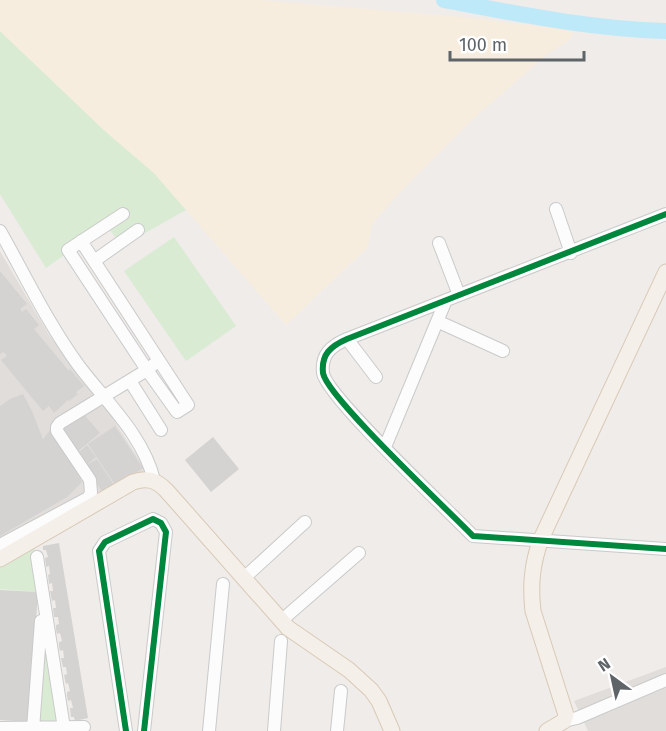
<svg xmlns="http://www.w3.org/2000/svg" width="666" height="731" font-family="'Fira Sans',sans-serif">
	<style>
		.industrial { fill: #e0ddda }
		.green { fill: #daebd4 }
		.sand { fill: #f7eddf }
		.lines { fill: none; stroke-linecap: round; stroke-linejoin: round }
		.river { stroke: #bee9f8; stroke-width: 16 }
		.building { fill: #d5d3d2 }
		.minor-casing { stroke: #cacaca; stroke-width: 14 }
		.major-casing { stroke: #d8c9b6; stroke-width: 17 }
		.minor { stroke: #fdfcfc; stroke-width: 12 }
		.major { stroke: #f4f0e9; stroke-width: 15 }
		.cycleway-casing { stroke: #fff; stroke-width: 10 }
		.cycleway { stroke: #00873e; stroke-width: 6 }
	</style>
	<rect width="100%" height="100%" fill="#efece9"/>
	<path class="industrial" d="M0,251L49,335L111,416L146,470L0,551Z
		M666,667V731H588L574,701Z"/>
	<path class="green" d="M0,31L105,131L154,173L186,210L122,246L106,225L46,268L0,194Z
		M174,237L236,326L186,361L124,271Z
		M34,547L35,550L31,553L30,557L33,563L38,592L0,589V566Z
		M42,599L64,728L33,729Z"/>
	<path class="sand" d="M0,0H260L463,17L563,29L573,32L570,40L549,53L474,118L409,183L372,224L368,247L286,325L154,173L105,131L0,31Z"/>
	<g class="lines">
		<path class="river" d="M444,0C518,14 591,29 666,31"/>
	</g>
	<path class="building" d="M0,271L27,304L20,309L22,312L26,309L39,325L34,329L69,371L70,369L84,386L76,392L78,394L69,401L68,400L54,413L49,406L43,411L1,360L7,356L4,352L0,354Z
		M23,394L32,411L44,442L43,439L51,429L82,482L67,497L0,536V406L10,399Z
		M82,412L100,433L78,451L60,430Z
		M115,426L143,468L116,486L88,444Z
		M213,437L239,469L211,492L185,460Z
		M87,445L96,457L86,466L77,454Z
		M97,459L114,485L102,492L86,467H84Z
		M59,543L88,718L75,721L74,717H71L70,708H73L71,700L68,701L67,696V692L70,691L68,683L66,684L65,680L64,675L67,674L66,667H63L61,658H64L63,650L60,651L59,646V642L62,641L60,633L57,634L56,629V625L59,624L58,617H54L53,608H56L55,600L52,601L50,591H53L52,583L49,584L48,575L50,574L49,566L46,567L45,558L48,557L46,550H43V546Z
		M0,590L38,592L29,722L0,720Z"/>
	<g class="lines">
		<defs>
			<path id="minor" d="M556,209L571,253
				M123,214L68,250L147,370L153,365
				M666,214L347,339C331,346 321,354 323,373C326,396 450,512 473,536L666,549
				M0,231C25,275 48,324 79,366C106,402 143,435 154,480
				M439,243L459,295
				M94,261L138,230
				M439,322L503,351
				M347,339L376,377
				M130,381L161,430
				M385,447L446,300
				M0,545L88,498L91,493L90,480L57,431V427L60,423L147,370L177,412L188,405L81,241
				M37,557L64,728
				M244,578L305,522
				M282,620L359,553
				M564,721L577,718L666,680
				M0,728L84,727
				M33,729L41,621
				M126,731L99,551L105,542L153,519L161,523L166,532L144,731
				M209,731L223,584
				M274,731L281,641
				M337,731L341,691"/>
			<path id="major" d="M0,559L133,482C147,477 156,480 166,490L288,628L349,670L371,690L379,701L392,731
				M547,731L564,721L566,715L533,611C530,585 532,564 541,539L666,272"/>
		</defs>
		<use href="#minor" class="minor-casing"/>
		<use href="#major" class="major-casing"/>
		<use href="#minor" class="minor"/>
		<use href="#major" class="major"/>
		<defs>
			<path id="cycleway" d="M666,214L347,339C331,346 321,354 323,373C326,396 450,512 473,536L666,549
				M126,731L99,551L105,542L153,519L161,523L166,532L144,731"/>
		</defs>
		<use href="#cycleway" class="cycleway-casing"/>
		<use href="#cycleway" class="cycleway"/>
	</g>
	<g transform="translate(612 677) rotate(327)" stroke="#ffffff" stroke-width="4.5" paint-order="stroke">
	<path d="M0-4.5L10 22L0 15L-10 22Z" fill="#5e6468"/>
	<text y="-9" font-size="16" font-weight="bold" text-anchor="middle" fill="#5e6468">N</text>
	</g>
	<path d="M450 51v9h134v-9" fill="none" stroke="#5e6468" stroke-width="3"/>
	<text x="459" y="51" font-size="18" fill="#5e6468" stroke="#ffffff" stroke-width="4.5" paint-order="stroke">100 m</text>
</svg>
